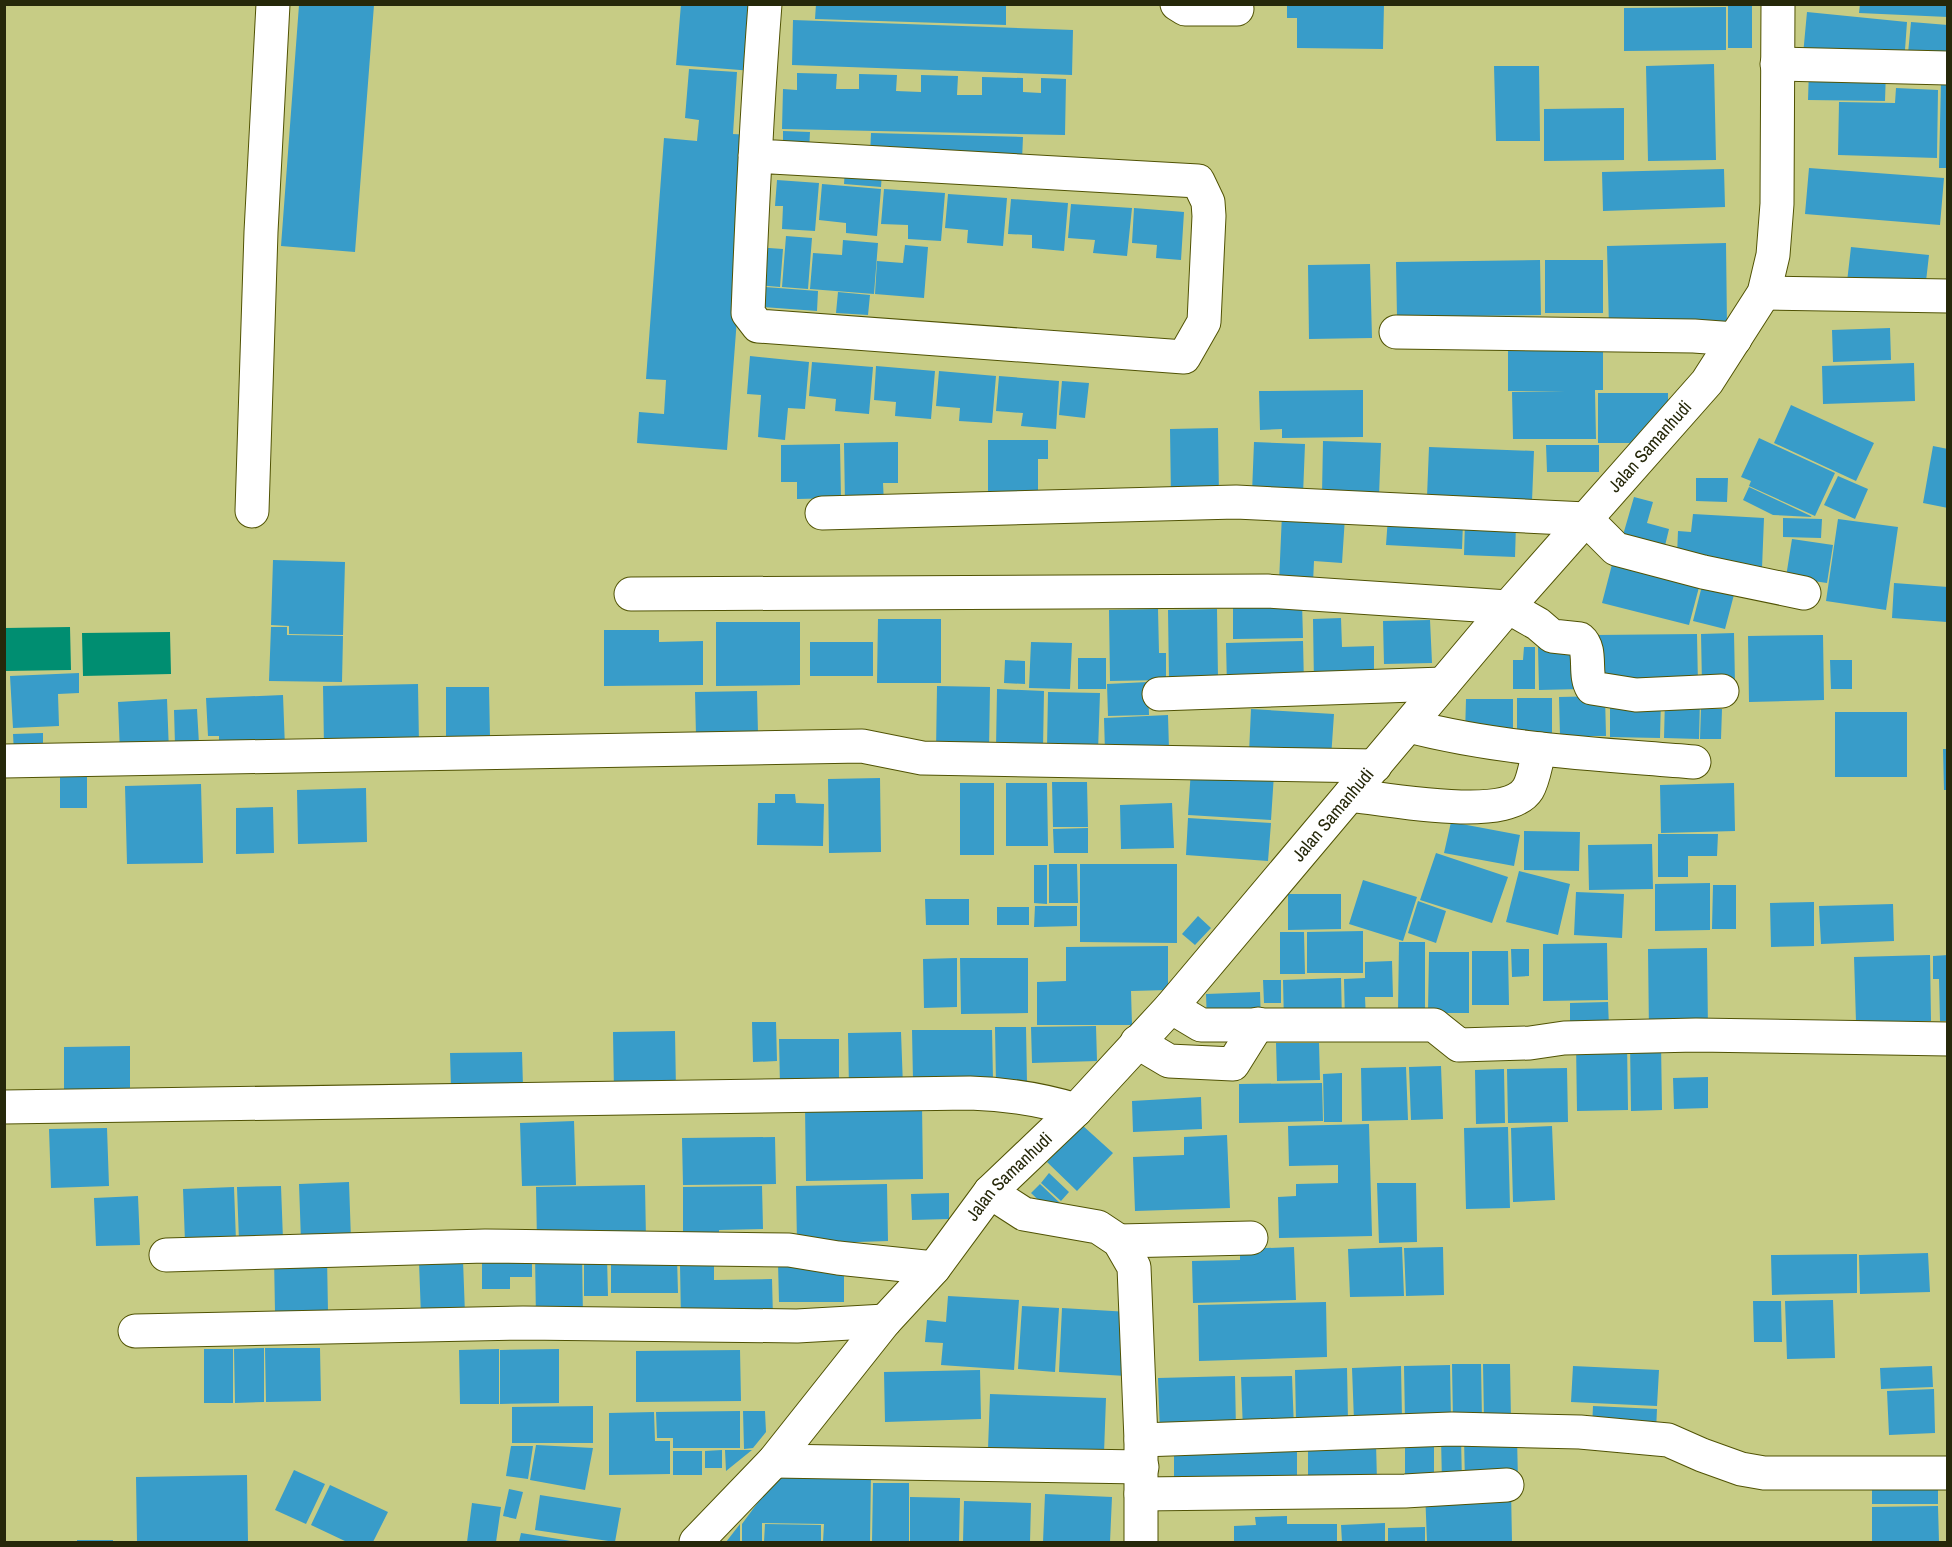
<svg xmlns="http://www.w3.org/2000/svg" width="1952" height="1547" font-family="'Archivo Narrow',sans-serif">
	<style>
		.water { fill: #008e71 }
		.building { fill: #389cc9 }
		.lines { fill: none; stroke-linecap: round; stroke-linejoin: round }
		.minor-casing { stroke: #515304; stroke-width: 35 }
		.minor { stroke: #fff; stroke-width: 33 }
		.labels { text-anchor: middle; stroke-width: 4.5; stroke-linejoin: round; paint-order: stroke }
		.street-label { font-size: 18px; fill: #26280a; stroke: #d4d992 }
	</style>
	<rect width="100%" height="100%" fill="#c7cc85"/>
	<path class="water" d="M70,627L71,670L5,671V628Z
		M170,632L171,674L83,676L82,633Z"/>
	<path class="building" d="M681,4H758L753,71L676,65Z
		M816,4H1006V25L815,19Z
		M1287,4H1384L1383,49L1297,48V18H1287Z
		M1728,4H1752V48H1728Z
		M1860,4H1948V17L1859,13Z
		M299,5H374L355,252L281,246Z
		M1726,7V50L1624,51V8Z
		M1807,12L1907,22L1904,64L1803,55Z
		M793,20L1073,30L1072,75L792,65Z
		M1911,22L1948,25L1946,67L1907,64Z
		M1714,64L1716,160L1648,161L1646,66Z
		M1494,66H1539L1540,141H1496Z
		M689,69L737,72L733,134L751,135L727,450L637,443L639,412L664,414L666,380L646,379L664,138L697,141L699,120L685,118Z
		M1809,69L1886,70L1885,101L1808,100Z
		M797,73L837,74L836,89H859V74L897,75L896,91L921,92V75L958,76L957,95H982V77L1023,78V92L1041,93V78L1066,79L1065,135L782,129L783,89L797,90Z
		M1941,80H1948V168H1939Z
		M1896,88L1938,90L1937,158L1838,155L1839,102L1895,103Z
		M1624,108V160L1544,161V109Z
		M783,131L810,132L809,151L783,150Z
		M871,133L1023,137L1022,160L870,156Z
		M1809,168L1944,178L1940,225L1805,214Z
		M845,169L882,172L881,187L844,184Z
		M1724,169L1725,207L1603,211L1602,172Z
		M777,180L819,183L815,231L782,229L783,206H775Z
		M822,184L881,189L877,236L846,233V223L819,220Z
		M884,189L945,193L941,241L908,239V225L881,224Z
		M948,194L1007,198L1003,246L967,243L968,230L945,228Z
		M1011,199L1068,203L1064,251L1032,248V235L1008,234Z
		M1071,204L1132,208L1127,256L1093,253L1095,240L1068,238Z
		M1134,208L1184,212L1181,260L1156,258L1157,245L1132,243Z
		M786,236L812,238L808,289L782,287Z
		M843,240L878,243L874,294L810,289L813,253L842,255Z
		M1726,243L1727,326L1609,328L1607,246Z
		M905,245L928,247L924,298L875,294L877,261L903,263Z
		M757,247L783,249L780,287L754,285Z
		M1851,247L1929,255L1925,290L1847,282Z
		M1540,260L1541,315L1397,317L1396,262Z
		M1545,260H1603V313H1545Z
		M1370,264L1372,338L1309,339L1308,265Z
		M765,287L818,291L817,311L763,307Z
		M838,292L870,295L868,315L836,313Z
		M1890,328L1891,360L1833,362L1832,330Z
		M1508,343H1603V390H1595L1596,439H1513L1512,392L1566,391H1508Z
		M750,356L809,362L805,409L788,408L785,440L758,437L761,395L747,394Z
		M812,362L873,367L869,414L835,411L836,399L809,396Z
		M1914,363L1915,401L1823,404L1822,366Z
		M876,366L935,371L931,419L895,416L896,402L874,400Z
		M939,371L996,376L992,423L959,421L960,408L936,406Z
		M999,376L1059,381L1056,429L1021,426L1023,413L996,411Z
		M1062,381L1089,383L1085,418L1059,415Z
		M1363,390V437L1282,438V429L1260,430L1259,391Z
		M1598,393H1668V407L1637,443H1598Z
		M1791,405L1874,443L1856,481L1774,443Z
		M1218,428L1219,497L1171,498L1170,429Z
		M1759,438L1835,473L1815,516L1749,486L1751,481L1741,477Z
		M988,440H1048V459H1038V499H988Z
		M1323,441L1381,443L1379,496L1322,494Z
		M898,442V483H883L884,504H845L844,443Z
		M1254,442L1305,444L1303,495L1252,493Z
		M840,444L841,498L797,499V482H781V445Z
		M1546,445H1599V472H1547Z
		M1933,446L1948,449V508L1923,503Z
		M1429,447L1534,451L1532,501L1427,497Z
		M1838,476L1868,489L1855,519L1824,505Z
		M1696,478H1728L1727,502L1696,501Z
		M1749,487L1813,517L1773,515L1743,500Z
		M1634,497L1653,502L1647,523L1669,529L1663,554L1621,542Z
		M1282,514L1345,517L1342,563L1314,561L1313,583L1279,582Z
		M1693,514L1764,518L1762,568L1677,556L1678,531L1691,532Z
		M1388,517L1463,522L1462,549L1386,545Z
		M1783,518L1822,519L1821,538L1783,537Z
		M1838,519L1898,527L1886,610L1826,601Z
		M1465,522L1516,524L1515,557L1464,555Z
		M1792,539L1833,545L1827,583L1786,577Z
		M1615,553L1702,576L1689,625L1602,603Z
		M273,560L345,562L343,635L289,634V626L271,625Z
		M1704,578L1736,587L1725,629L1693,621Z
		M1894,583L1948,587L1947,622L1892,618Z
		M1302,603L1303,638L1233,639V605Z
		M1158,609L1159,653H1166V680L1110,681L1109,610Z
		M1217,609L1218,679L1169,680L1168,610Z
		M1341,618L1342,647L1374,646V682L1314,684L1313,619Z
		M878,619H941V683H877Z
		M1430,620L1432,663L1384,664L1383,621Z
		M716,622H800V685L716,686Z
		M271,627H287V635L343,636L342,682L269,681Z
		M604,630H659V642L703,641V685L604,686Z
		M1734,633L1735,684L1702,685L1701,634Z
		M1697,634L1698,686L1597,688V635Z
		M1823,635L1824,700L1749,702L1748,636Z
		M1303,641L1304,685L1227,687L1226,643Z
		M810,642H873V676H810Z
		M1031,642L1072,643L1070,689L1029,688Z
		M1581,646L1582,689L1539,690L1538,647Z
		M1524,647H1535V689H1513V660H1523Z
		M1078,658H1106V689H1078Z
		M1005,660L1025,661V684L1004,683Z
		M1830,660H1852V689H1831Z
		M79,673V693L58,694L59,726L13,728L10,676Z
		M1148,682L1149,715L1108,716L1107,684Z
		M418,684L419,745L324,747L323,686Z
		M937,686L990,687L989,751H936Z
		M446,687H489L490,738H446Z
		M997,689L1044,691L1043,749L996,748Z
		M757,691L758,734L696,736L695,692Z
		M1048,692L1100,693L1098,751L1047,749Z
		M283,695L285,748L219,750V736H208L206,698Z
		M1605,696L1606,736H1560L1559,697Z
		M1517,698H1552V736H1517Z
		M1610,698L1661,699L1660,738L1610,737Z
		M167,699L169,752L120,754L118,702Z
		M1466,699H1513V735H1465Z
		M1665,699L1700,700L1699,739L1664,738Z
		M197,709L199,744L175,745L174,710Z
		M1251,709L1334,714L1331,758L1249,753Z
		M1701,709H1722L1721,739H1700Z
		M1835,712H1907V777H1835Z
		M1168,715L1169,750L1105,752L1104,718Z
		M43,733V752L14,753L13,734Z
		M1943,749H1948V790H1944Z
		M1191,769L1274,774L1271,820L1188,815Z
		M87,775V808H60V776Z
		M880,778L881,852L829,853L828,779Z
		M1052,782H1087L1088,827H1053Z
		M960,783H994V855H960Z
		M1006,783H1047L1048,846H1006Z
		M1734,783L1735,831L1661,833L1660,785Z
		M201,784L203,863L127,864L125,786Z
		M366,788L367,842L298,844L297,790Z
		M775,794H795L796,803L824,804L823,846L757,845L758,803H775Z
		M1172,803L1174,848L1121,849L1120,805Z
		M273,807L274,853L236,854V808Z
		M1188,818L1271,823L1268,861L1186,855Z
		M1451,822L1520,835L1514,866L1444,853Z
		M1088,828V853H1054L1053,829Z
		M1524,831L1580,832L1579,871L1524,870Z
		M1658,834H1718L1717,856H1688V877H1658Z
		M1652,844L1653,889L1589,890L1588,845Z
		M1436,853L1508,877L1492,923L1420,900Z
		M1049,864H1077L1078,903H1049Z
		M1080,864H1177V943L1080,942Z
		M1034,865H1047V904L1034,903Z
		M1519,871L1570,884L1558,935L1506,922Z
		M1363,880L1417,897L1403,941L1349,924Z
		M1710,883V930L1655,931V884Z
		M1713,885H1736V929H1712Z
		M1576,892L1624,894L1622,938L1574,935Z
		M1288,894H1341V929L1288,930Z
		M925,899H969V925H926Z
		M1418,901L1446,911L1436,943L1408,933Z
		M1814,902V946L1771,947L1770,903Z
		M1893,904L1894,941L1821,944L1819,906Z
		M1035,906H1077V926L1034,927Z
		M997,907H1029V925H997Z
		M1198,916L1211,928L1195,945L1182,934Z
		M1363,931V973H1307V932Z
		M1280,932H1304L1305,974H1280Z
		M1399,942H1425V1012H1398Z
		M1607,943L1608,1000L1543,1001V944Z
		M1168,946V990L1131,991L1132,1025H1037V982L1066,981V947Z
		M1707,948L1708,1030L1649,1032L1648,949Z
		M1511,949H1529V976L1512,977Z
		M1472,951H1508L1509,1005H1472Z
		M1429,952H1469V1013H1428Z
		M1930,955L1931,1021L1856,1022L1854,957Z
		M1948,955V1021H1940L1939,979H1933V956Z
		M957,958V1007L924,1008L923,959Z
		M960,958H1028V1013L961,1014Z
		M1392,961L1393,997H1365L1366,1020L1345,1021L1344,979L1365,978V962Z
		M1341,978L1342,1020L1284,1022L1283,980Z
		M1263,980H1281V1003H1264Z
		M1260,992L1261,1021L1207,1023L1206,994Z
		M1608,1002L1609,1027L1570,1028V1003Z
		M752,1022H776L777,1061L753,1062Z
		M1096,1026L1097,1061L1032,1063L1031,1027Z
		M995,1027H1026L1027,1084L996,1085Z
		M912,1030H992L993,1080L913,1081Z
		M675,1031L676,1091L614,1092L613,1032Z
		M901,1032L903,1087L849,1089L848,1033Z
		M779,1039H839V1086H780Z
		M1627,1042L1628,1110L1577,1111L1576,1043Z
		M1661,1042L1662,1110L1631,1111L1630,1043Z
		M1276,1043H1319L1320,1080L1277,1081Z
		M130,1046V1092H64V1047Z
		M522,1052L523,1087L451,1088L450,1053Z
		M1441,1066L1443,1119L1411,1120L1409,1067Z
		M1406,1067L1408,1120L1362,1121L1361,1068Z
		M1567,1068L1568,1122L1508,1123L1507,1069Z
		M1504,1069L1505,1123L1476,1124L1475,1070Z
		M1342,1073V1122H1324L1323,1074Z
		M1708,1077V1108L1674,1109L1673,1078Z
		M1322,1083L1323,1121L1239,1123V1084Z
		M1201,1097L1202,1129L1133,1132L1132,1101Z
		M922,1105L923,1179L806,1181L805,1106Z
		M574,1121L576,1185L522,1186L520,1123Z
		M1369,1124L1372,1236L1279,1238L1278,1197L1296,1196V1184L1338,1183V1165L1289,1166L1288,1126Z
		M1082,1125L1113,1153L1077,1191L1047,1162Z
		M1552,1126L1555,1200L1513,1202L1511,1128Z
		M1508,1127L1510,1208L1466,1209L1464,1128Z
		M107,1128L109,1186L51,1188L49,1129Z
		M1227,1135L1230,1208L1135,1211L1133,1157L1184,1155V1137Z
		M775,1137L776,1184L683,1185L682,1138Z
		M1049,1173L1069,1192L1061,1201L1041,1183Z
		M349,1182L351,1240L301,1241L299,1184Z
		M1377,1183H1416L1417,1242L1379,1243Z
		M887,1184L888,1241L797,1244L796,1186Z
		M1040,1184L1060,1203L1051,1212L1031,1193Z
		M645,1185L646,1240L537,1242L536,1187Z
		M281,1186L283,1240L239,1241L237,1187Z
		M762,1186L763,1229L719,1230V1239L683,1240V1187Z
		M234,1187L236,1241L185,1242L183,1189Z
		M949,1193V1219L912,1220L911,1194Z
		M138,1196L140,1245L96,1246L94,1198Z
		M1294,1247L1296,1300L1193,1303L1192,1261L1240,1260V1249Z
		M1402,1247L1404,1296L1350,1297L1348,1249Z
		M1443,1247L1444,1295L1406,1296L1404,1248Z
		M532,1252V1277H510V1289H482V1253Z
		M582,1252L583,1319L536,1320L535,1253Z
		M1928,1253L1930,1292L1860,1294L1859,1255Z
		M1857,1254V1293L1772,1295L1771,1255Z
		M274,1257H327L328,1312H275Z
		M607,1257L608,1296H584V1258Z
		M611,1257H677L678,1293H611Z
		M463,1260L465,1314L421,1316L419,1262Z
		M778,1262H844V1302H779Z
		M680,1265H714V1280L772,1279L773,1318L681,1319Z
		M948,1296L1019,1300L1014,1370L941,1365L943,1343L925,1342L927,1320L946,1322Z
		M1833,1300L1835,1358L1787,1359L1785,1301Z
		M1753,1301H1781L1782,1342H1754Z
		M1326,1302L1327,1357L1199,1361L1198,1305Z
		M1022,1306L1059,1308L1055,1372L1018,1369Z
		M1062,1308L1129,1312L1126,1376L1059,1372Z
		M264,1348V1402L235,1403L234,1349Z
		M265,1348H320L321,1401L266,1402Z
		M204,1349H233V1403H204Z
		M499,1349V1404H460L459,1350Z
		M559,1349V1403L500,1404V1350Z
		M740,1350L741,1401L636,1402V1351Z
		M1452,1364H1481L1482,1421H1453Z
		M1483,1364H1510L1511,1420H1484Z
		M1450,1365L1451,1420L1405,1421L1404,1366Z
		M1401,1366L1402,1419L1354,1421L1352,1368Z
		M1573,1366L1659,1370L1657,1406L1571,1402Z
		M1932,1366L1933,1387L1881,1389L1880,1368Z
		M1347,1368L1348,1421L1296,1422L1295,1370Z
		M980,1370L981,1419L885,1422L884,1372Z
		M1235,1376L1236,1431L1160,1433L1158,1378Z
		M1292,1376L1294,1429L1243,1431L1241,1377Z
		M1934,1389L1935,1433L1889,1435L1887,1391Z
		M990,1394L1106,1398L1104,1453L988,1449Z
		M593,1406V1443H512V1407Z
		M1593,1406L1657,1409L1656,1431L1592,1428Z
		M740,1411V1448H673V1438H657L656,1412Z
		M743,1411H765L766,1432L753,1448L744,1449Z
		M654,1412L655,1441H670V1474L609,1475V1413Z
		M1461,1437L1462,1483H1442L1441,1438Z
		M1517,1437L1518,1481L1465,1483L1464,1438Z
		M1405,1439L1434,1440V1484H1405Z
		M1308,1443H1376L1377,1482H1308Z
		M536,1445L593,1448L585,1490L530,1480Z
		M1297,1445V1484L1174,1486V1447Z
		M511,1446H533L528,1479L506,1476Z
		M722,1450V1468H705V1451Z
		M725,1450H752L726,1471Z
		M673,1451H702V1475H673Z
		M294,1470L325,1484L306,1524L275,1510Z
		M780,1472L871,1473L870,1542H823L824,1524L762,1523V1542H742V1524Z
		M247,1475L248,1542H137L136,1477Z
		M873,1483H909V1542H872Z
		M330,1485L388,1512L373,1542H347L311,1525Z
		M1938,1488V1504H1872V1489Z
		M509,1489L523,1492L516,1519L503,1516Z
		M1511,1489L1512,1542H1427L1425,1490Z
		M1045,1494L1112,1497L1110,1542H1043Z
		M540,1495L621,1508L615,1542L535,1530Z
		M910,1497L960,1498L959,1542H910Z
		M964,1501L1031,1503L1030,1542H963Z
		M472,1503L501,1507L496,1542H467Z
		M1938,1506L1939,1542H1872V1507Z
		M1287,1516V1524H1337V1542H1234V1526L1256,1525L1255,1517Z
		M1385,1523V1542H1342L1341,1525Z
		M740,1524V1542H726Z
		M765,1524L821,1525V1542H764Z
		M1425,1527V1542H1388V1528Z
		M521,1533L571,1541V1542H519Z
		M77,1540H113V1542H77Z"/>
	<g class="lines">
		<defs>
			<g id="minor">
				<path d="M1177,4L1185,9H1237"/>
				<path d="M1777,64L1948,68"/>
				<path d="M755,156L1198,181L1208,202L1209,216L1204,322L1184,357L758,326L748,313C752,210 757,107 765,4"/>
				<path d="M1764,293L1948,296"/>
				<path d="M1396,332L1694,336L1735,339"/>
				<path d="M252,511L261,232L273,4"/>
				<path d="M822,513L1236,502L1586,519L1616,549L1703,572L1804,593"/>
				<path d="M631,594L1267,591L1508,607L1538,624L1552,636L1580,639C1593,650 1583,674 1592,688L1636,695L1722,691"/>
				<path d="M1159,694L1443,684"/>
				<path d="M1409,726C1502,750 1598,754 1694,762"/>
				<path d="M4,761L862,746L922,758L1375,766"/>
				<path d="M1350,795C1385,799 1507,823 1528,789C1534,779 1536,761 1540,749"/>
				<path d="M1171,1007L1201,1025H1434L1459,1045L1530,1043L1564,1038L1696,1035L1948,1039"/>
				<path d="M1137,1042L1169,1061L1233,1064L1258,1024"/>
				<path d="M4,1107L970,1093C1007,1094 1040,1099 1076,1110"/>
				<path d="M990,1192L1024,1214L1098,1227L1119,1241L1134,1267L1141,1440V1542"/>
				<path d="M1119,1241L1251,1238"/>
				<path d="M166,1255L485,1246L789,1250L838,1258L934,1268"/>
				<path d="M135,1331L523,1323L797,1326L885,1321"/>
				<path d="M1141,1440L1452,1429L1580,1432L1668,1440L1702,1455L1741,1469L1764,1473H1948"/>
				<path d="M774,1461L1142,1467"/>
				<path d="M1141,1494L1405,1491L1507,1485"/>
				<path id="s1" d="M696,1542L774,1461L885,1321L934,1268L990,1192L1076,1110L1171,1007L1508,607L1707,382L1764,293L1773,255L1777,204L1778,4"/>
			</g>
		</defs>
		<use href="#minor" class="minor-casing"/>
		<use href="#minor" class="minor"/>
	</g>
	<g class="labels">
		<g class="street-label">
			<text dy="6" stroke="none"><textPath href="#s1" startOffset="1454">Jalan Samanhudi</textPath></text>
			<text dy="6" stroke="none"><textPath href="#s1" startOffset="968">Jalan Samanhudi</textPath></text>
			<text dy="6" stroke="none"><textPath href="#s1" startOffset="482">Jalan Samanhudi</textPath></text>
		</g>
	</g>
	<rect width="1952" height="1547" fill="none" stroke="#26280a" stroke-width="12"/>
</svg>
